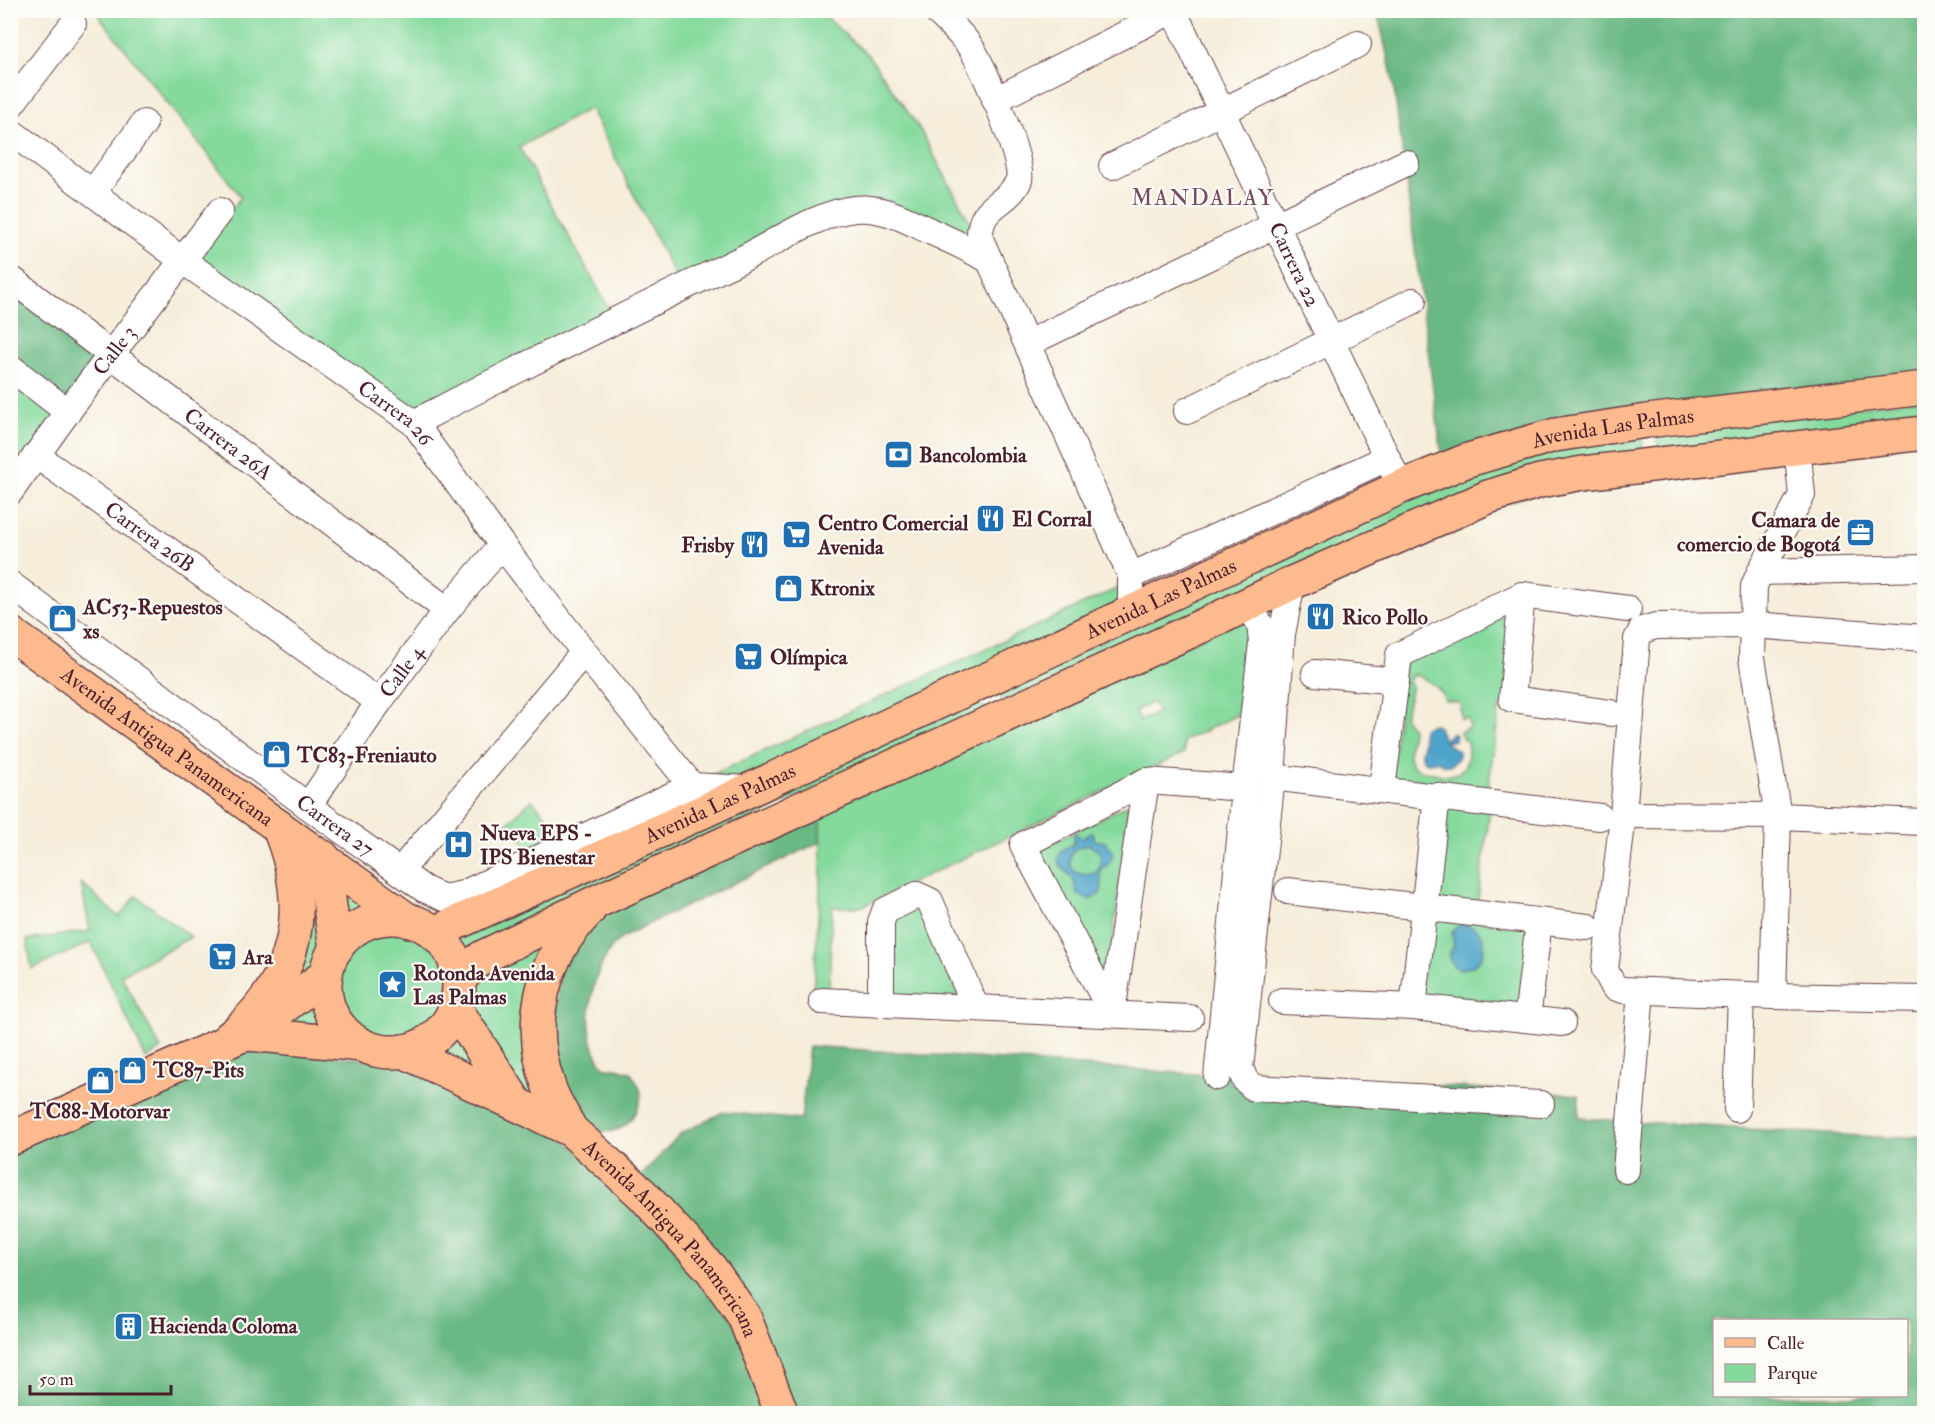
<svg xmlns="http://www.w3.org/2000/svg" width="1935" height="1424" font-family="'IM FELL Double Pica',serif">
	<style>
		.green { fill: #84d99c; stroke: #677c64; stroke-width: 1.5; fill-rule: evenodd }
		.forest { fill: #6bb984; stroke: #5a6c58; stroke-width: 1.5; fill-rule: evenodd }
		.water { fill: #4da4ca; stroke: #4c627a; stroke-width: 1.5; fill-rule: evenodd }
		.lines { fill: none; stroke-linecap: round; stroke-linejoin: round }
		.minor-casing { stroke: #643e45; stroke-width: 28 }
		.major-casing { stroke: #643e45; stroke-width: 36 }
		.minor { stroke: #fff; stroke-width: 26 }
		.major { stroke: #fcba8e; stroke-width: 33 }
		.labels { text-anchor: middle; stroke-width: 4.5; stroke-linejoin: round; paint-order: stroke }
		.street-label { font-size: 21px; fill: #4a1f2b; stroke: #fdfcf7 }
		.poi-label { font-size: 21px; font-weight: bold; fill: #4a1f2b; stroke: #fdfcf7; text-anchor: start }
		.neighbourhood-label { font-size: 22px; letter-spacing: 1.5px; fill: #794961; stroke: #fdfcf7 }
	</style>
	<rect width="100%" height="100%" fill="#fdfcf7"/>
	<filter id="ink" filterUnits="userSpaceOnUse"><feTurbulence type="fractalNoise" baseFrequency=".0167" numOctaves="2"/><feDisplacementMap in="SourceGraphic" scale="12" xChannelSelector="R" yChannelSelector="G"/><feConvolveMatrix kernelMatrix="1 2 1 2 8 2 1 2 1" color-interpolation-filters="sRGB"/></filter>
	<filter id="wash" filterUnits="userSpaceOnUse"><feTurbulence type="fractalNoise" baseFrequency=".008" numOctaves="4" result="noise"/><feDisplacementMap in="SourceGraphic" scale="24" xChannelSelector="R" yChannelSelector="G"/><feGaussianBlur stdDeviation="1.35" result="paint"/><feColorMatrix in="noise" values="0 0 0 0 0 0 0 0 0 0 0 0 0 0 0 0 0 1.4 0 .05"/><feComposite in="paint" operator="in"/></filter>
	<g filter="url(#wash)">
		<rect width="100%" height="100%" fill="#f6edda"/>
		<path class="green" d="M95,11H819L869,56L919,128L972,226V240L877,202L678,282L590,108L519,147L612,314L414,414L193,258L241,197Z
			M11,370L62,410L11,480Z
			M1924,398V422L1661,449L1657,441L1660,434Z
			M1640,438L1643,443L1641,451L1002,701L998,694V690L1407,497L1556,446Z
			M1127,584L1126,603L749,777L703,779Z
			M1514,607L1512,706L1500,705L1487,796L1390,785L1405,660ZM1414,674C1428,681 1439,685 1445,700L1460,703L1461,719L1467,718L1470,727L1460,732L1463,739L1467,741C1472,768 1459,781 1433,773C1423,770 1414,772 1410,760C1406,749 1412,739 1412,728L1404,718L1412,686L1408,682Z
			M1247,617L1253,657L1247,661L1241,713L1184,741V753L861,907H832L829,993H813L821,873L820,813ZM1153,702L1158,712L1140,721L1135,711Z
			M978,698L983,703L984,710L463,953L455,940Z
			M532,800L565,837L533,853L506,824Z
			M1129,804L1107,988L1039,849Z
			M1443,804L1490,810L1477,907L1432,900Z
			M313,864L325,947L318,962L282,995Z
			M337,881L376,909L357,916L344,925Z
			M81,883L119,917L136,896L191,937L121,975L161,1049L146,1059L91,942L32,969L27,940L90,931Z
			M918,905L961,1000L890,995L889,918Z
			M1430,914L1531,928L1521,1012L1420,1001ZM1459,925C1482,922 1493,952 1475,964C1471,966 1465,967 1461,969L1453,965L1448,955L1454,946L1452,932Z
			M336 985a56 56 0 1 1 112 0a56 56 0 1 1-112 0Z
			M555,934L544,1105L524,1094L467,1007L470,985L482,971Z
			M315,996L319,1014L328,1031L276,1026Z
			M456,1030L485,1076L431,1052L445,1043Z"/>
		<path class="forest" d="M1377,11H1924V376L1442,458L1393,80Z
			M10,287L101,356L62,410L11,370Z
			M820,813V842L636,930C628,935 618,939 613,946C589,976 579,1037 605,1068H616L630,1072C633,1077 638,1083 640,1089C644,1103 632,1122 619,1129C610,1133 600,1132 591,1130L563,1091L551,1046L560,970L606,910Z
			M809,1046L1209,1075L1255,1074L1579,1095V1118L1891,1138L1924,1136V1413H795L640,1177L680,1134L723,1112L801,1120ZM1714,1320H1906V1396H1714Z
			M233,1049L367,1059L380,1062H401L565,1139L663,1232L733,1321L770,1413H11L10,1151Z"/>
		<path class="water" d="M1433,724L1439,727L1444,740L1451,733L1456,735L1455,740L1445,742L1458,751V758L1451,765H1445L1436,761L1426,762C1417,755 1422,752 1423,743C1424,735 1420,734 1424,727Z
			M1091,832L1094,834V840L1106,842L1113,853L1111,861L1100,873L1102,886L1100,894L1089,900L1078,895L1073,878L1061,867L1058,859L1062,850L1074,844V834H1077L1082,839ZM1088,844L1099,852C1113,885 1053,880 1075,849Z
			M1459,925C1497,922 1487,978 1455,967C1447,959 1448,954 1454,946L1452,932Z"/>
	</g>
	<g filter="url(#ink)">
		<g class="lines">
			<defs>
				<g id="minor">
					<path d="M935,10C948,22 964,36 973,51C984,69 1025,164 1019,180C1008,206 978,204 980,239L1131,576V612"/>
					<path id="s1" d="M1173,10L1401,487"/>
					<path d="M995,100L1173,10"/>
					<path d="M10,106L73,24"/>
					<path id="s2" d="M10,131L182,260L414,423L502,545L584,652L692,786L704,811"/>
					<path d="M1112,166L1358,44"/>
					<path d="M93,192L144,123"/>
					<path id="s3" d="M10,278L447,610"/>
					<path d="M1028,343L1406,163"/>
					<path d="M10,367L68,412"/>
					<path d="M1187,411L1413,301"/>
					<path d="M414,423C523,366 633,311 744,258C776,242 820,212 855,209C883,206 908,221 932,232C952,241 971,250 989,260"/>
					<path id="s4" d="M36,455L379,702"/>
					<path id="s5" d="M10,492L66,414L220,211"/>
					<path d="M1760,572L1924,568"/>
					<path d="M1131,576L1387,458"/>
					<path d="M1292,583L1282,634L1272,777L1240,1068L1245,1080L1254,1088L1541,1104"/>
					<path id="s6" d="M10,584L308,806L424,889L444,898L463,894L692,786L749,789"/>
					<path d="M1522,595L1512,699L1611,713"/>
					<path d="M1924,638L1753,625L1656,626L1642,630L1637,639L1623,815L1605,970L1614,987L1623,990L1773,996L1924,999"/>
					<path d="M1315,673L1396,681"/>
					<path d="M1272,777L1600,817"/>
					<path d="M1382,789L1399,655L1522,595L1628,609"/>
					<path id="s7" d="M308,806L379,702L447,610L502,545"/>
					<path d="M1623,815L1778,816L1924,822"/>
					<path d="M400,871L584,652"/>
					<path d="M1288,891L1588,927"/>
					<path d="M1773,996L1778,816L1752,658L1754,586L1760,572L1802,495L1797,447"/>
					<path d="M822,1001L1190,1018"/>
					<path d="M1282,1001L1413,1007L1562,1023"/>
					<path d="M881,1004V922L885,911L917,895L930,901L976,1008"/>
					<path d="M1413,1007L1437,796"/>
					<path d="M1112,1013L1023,845L1146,781L1245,788"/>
					<path d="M1112,1013L1146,781"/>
					<path d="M1527,1019L1539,922"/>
					<path d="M1217,1077L1245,788L1262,643L1260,624L1248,604"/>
					<path d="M1737,1109L1741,995"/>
					<path d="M1626,1170L1641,991"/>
				</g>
				<g id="major">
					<path id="s8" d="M10,633L409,921"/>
					<path d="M323,857L336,949"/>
					<circle cx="392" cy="985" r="67"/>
					<path id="s9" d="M434,933L704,811L1401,487L1468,460L1555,435L1647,421L1924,388"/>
					<path d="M459,981L469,968L483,957L600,900L1217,619L1292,583L1488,497L1540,481L1583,473L1924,433"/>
					<path d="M455,1008L516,1103"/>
					<path d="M258,1026L326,975"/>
					<path d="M228,1039C298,982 313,908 278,826"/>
					<path id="s10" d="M403,1051L571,1130L642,1194L711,1269L744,1316L782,1414"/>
					<path d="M571,1130C563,1115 553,1101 548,1084C526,1021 542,957 589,910"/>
					<path d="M10,1139L240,1036L248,1034L362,1045"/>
				</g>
			</defs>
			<use href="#minor" class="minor-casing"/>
			<use href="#major" class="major-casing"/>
			<use href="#minor" class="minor"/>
			<use href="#major" class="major"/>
		</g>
	</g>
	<defs>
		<symbol id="bank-square" viewBox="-11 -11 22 22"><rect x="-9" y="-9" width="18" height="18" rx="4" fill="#1f6fb2" stroke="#fdfcf7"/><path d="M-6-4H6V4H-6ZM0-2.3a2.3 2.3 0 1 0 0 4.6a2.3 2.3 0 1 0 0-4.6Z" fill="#fff"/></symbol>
		<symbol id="restaurant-square" viewBox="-11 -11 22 22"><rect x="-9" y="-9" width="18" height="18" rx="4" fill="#1f6fb2" stroke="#fdfcf7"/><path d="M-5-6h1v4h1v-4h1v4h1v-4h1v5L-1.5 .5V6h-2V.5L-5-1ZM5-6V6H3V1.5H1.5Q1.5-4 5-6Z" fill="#fff"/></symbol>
		<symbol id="office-square" viewBox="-11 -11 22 22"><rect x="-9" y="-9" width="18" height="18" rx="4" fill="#1f6fb2" stroke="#fdfcf7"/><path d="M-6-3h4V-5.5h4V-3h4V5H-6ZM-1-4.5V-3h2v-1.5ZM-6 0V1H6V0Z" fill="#fff"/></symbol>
		<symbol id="supermarket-square" viewBox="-11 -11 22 22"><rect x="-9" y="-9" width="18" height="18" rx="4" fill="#1f6fb2" stroke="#fdfcf7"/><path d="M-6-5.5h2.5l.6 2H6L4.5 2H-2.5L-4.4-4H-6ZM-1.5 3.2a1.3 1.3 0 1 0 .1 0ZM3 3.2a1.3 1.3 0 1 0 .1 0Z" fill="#fff"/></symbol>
		<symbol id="shop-square" viewBox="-11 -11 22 22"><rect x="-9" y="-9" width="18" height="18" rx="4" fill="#1f6fb2" stroke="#fdfcf7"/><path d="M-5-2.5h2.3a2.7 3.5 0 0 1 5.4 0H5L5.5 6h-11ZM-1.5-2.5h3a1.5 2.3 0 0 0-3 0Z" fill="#fff"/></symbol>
		<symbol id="hospital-square" viewBox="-11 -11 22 22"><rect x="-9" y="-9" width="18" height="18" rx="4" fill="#1f6fb2" stroke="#fdfcf7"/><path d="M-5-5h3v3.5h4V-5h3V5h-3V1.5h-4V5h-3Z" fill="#fff"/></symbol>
		<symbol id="sight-square" viewBox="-11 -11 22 22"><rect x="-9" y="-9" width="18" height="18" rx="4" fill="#1f6fb2" stroke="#fdfcf7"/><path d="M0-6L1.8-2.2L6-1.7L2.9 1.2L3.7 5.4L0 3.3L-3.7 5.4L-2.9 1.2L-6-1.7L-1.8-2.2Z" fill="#fff"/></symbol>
		<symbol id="building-square" viewBox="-11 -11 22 22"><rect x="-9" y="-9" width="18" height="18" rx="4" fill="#1f6fb2" stroke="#fdfcf7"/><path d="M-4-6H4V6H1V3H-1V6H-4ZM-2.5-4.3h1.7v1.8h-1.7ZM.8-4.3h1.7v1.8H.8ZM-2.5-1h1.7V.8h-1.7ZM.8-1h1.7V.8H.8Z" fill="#fff"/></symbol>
	</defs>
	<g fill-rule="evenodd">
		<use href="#bank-square" x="882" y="438" width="33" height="33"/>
		<use href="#restaurant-square" x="974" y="502" width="33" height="33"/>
		<use href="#office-square" x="1844" y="516" width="33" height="33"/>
		<use href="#supermarket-square" x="780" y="518" width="33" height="33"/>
		<use href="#restaurant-square" x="738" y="528" width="33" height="33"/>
		<use href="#shop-square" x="772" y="572" width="33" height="33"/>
		<use href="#restaurant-square" x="1304" y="600" width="33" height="33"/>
		<use href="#shop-square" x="46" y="602" width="33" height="33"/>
		<use href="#supermarket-square" x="732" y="640" width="33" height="33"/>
		<use href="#shop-square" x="260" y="738" width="33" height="33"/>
		<use href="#hospital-square" x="442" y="828" width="33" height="33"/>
		<use href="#supermarket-square" x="206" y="940" width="33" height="33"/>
		<use href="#sight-square" x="376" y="968" width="33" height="33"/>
		<use href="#shop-square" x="116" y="1054" width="33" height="33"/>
		<use href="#shop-square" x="84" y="1064" width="33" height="33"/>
		<use href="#building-square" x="112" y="1310" width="33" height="33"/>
	</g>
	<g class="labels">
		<g class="street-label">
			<text dy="7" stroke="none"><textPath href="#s1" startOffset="282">Carrera 22</textPath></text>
			<text dy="7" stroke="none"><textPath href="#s5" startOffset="176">Calle 3</textPath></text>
			<text dy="7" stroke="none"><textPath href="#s2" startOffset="478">Carrera 26</textPath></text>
			<text dy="7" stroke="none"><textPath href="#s9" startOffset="1286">Avenida Las Palmas</textPath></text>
			<text dy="7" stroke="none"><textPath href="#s3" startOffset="274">Carrera 26A</textPath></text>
			<text dy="7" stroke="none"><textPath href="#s4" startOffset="140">Carrera 26B</textPath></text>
			<text dy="7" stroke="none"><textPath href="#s9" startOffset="800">Avenida Las Palmas</textPath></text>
			<text dy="7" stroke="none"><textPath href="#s7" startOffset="164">Calle 4</textPath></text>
			<text dy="7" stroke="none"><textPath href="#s8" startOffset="194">Avenida Antigua Panamericana</textPath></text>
			<text dy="7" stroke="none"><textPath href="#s9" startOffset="314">Avenida Las Palmas</textPath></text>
			<text dy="7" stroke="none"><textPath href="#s6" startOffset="405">Carrera 27</textPath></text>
			<text dy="7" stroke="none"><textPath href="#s10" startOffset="334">Avenida Antigua Panamericana</textPath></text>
		</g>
		<g class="poi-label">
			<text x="919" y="462">Bancolombia</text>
			<text x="1012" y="526">El Corral</text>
			<text x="1840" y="527" text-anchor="end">Camara de<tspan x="1840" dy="24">comercio de Bogotá</tspan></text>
			<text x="818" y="530">Centro Comercial<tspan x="818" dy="24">Avenida</tspan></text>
			<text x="734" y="552" text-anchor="end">Frisby</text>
			<text x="810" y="595">Ktronix</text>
			<text x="83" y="614">AC53-Repuestos<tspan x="83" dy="24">xs</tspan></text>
			<text x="1342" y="624">Rico Pollo</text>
			<text x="770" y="664">Olímpica</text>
			<text x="297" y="762">TC83-Freniauto</text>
			<text x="480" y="840">Nueva EPS -<tspan x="480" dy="24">IPS Bienestar</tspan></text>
			<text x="243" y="964">Ara</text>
			<text x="413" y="980">Rotonda Avenida<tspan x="413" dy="24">Las Palmas</tspan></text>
			<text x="153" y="1077">TC87-Pits</text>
			<text x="100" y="1118" text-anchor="middle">TC88-Motorvar</text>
			<text x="149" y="1333">Hacienda Coloma</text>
		</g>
		<g class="neighbourhood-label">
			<text x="1203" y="205">MANDALAY</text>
		</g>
	</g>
	<rect width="1935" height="1424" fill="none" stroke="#fdfcf7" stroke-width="36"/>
	<rect x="1713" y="1319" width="195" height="78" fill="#fdfcf7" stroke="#b5a4a5" stroke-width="1.5"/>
	<rect x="1725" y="1338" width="30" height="9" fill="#fcba8e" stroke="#b5a4a5" stroke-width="1.5"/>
	<text x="1767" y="1349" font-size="18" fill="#4a1f2b">Calle</text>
	<rect x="1725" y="1364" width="30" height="18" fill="#84d99c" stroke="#b5a4a5" stroke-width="1.5"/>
	<text x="1767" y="1379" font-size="18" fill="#4a1f2b">Parque</text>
	<path d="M30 1385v9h141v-9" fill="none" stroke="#4a1f2b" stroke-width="3"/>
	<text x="39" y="1385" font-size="18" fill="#4a1f2b" stroke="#fdfcf7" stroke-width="4.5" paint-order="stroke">50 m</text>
</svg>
